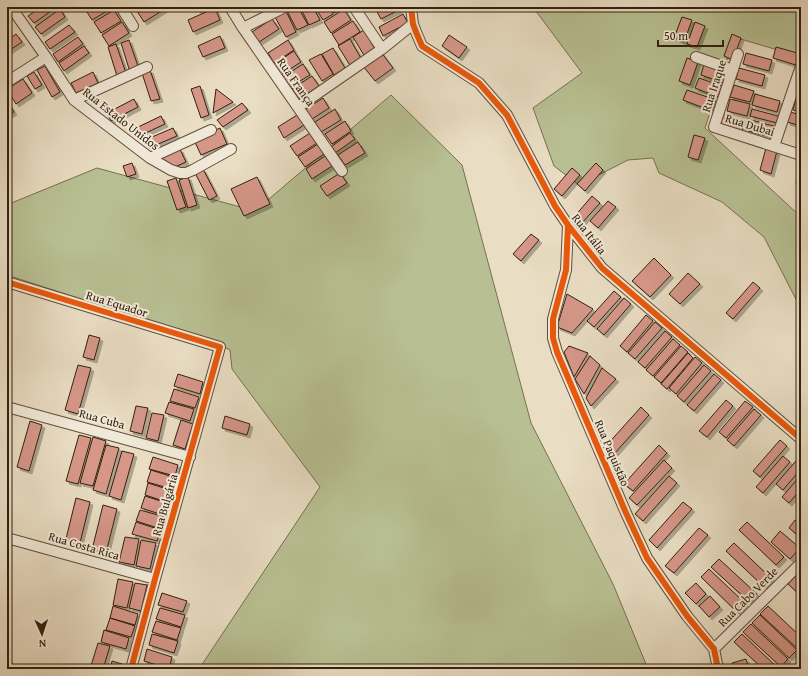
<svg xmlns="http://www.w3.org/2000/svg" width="808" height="676" font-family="'Gentium Book Plus',serif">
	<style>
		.green { fill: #b8c093; stroke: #767050 }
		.building { fill: #d69789; stroke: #33200e; filter: url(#shadow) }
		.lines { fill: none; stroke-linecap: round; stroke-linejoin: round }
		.street-casing { stroke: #604f3b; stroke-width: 12 }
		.street { stroke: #f1e9d8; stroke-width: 10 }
		.cycleway-casing { stroke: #f1e9d8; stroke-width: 8 }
		.cycleway { stroke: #e8590c; stroke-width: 6 }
		.labels { text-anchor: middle; stroke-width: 4; stroke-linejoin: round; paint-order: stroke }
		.street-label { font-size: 12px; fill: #33200e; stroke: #f1e9d8 }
	</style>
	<defs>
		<filter id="shadow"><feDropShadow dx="3" dy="3" stdDeviation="0" flood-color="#0004"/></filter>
	</defs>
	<rect width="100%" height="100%" fill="#e9ddc3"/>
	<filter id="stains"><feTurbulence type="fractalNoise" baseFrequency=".005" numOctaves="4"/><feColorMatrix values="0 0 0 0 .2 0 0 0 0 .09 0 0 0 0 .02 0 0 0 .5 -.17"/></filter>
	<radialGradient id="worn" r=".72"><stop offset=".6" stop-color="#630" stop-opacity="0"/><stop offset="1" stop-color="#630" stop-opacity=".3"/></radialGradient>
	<path class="green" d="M533,7H801V57L734,37L705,128L801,217V309L764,237L722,202L659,173L653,158L628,160L579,185L554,166L533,108L582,73Z
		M391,95L462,165L531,423L613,584L648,669H196L201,666L320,487L232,369L230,350L216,343L7,275V210L9,204L97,168L255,211Z"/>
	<path class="building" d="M41,7H57L34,23L28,16Z
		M89,7H112V8L92,20L85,9Z
		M144,7H168L144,22L137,11Z
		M196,7H206L199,12Z
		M291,7H298L308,25L297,30L286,9Z
		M300,7H313L320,20L309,25Z
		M315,7H329L333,14L323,20Z
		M330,7H344L334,13Z
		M382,7H405L381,19L376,10Z
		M215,8L220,20L193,32L188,20Z
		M60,9L65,17L41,34L35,27Z
		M344,9L351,20L331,33L324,22Z
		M114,10L121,21L101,33L94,22Z
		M286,11L296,32L286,37L275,17Z
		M403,14L408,23L383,36L379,27Z
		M682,17L692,20L684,42L674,38Z
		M272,19L279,29L259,42L252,32Z
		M353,21L360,32L339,45L332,34Z
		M122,22L129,33L109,46L102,35Z
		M695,22L705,26L697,47L687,44Z
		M69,25L75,32L50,49L45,42Z
		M364,30L376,51L365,57L353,37Z
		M16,34L22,42L7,52V41Z
		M732,34L741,38L733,60L724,56Z
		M449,35L467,47L459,58L442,46Z
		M220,36L225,48L203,57L198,46Z
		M78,37L83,44L58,62L53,54Z
		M350,39L362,60L351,67L338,46Z
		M129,40L139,69L130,72L121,43Z
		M288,40L294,50L274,63L268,53Z
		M116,44L126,73L117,76L108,47Z
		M84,46L89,53L64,71L59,63Z
		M776,47L801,54L799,66L773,58Z
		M333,48L345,68L334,75L322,54Z
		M294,51L301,62L281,75L274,64Z
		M381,52L393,68L375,81L363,66Z
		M746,53L772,60L769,71L743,64Z
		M321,54L333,74L322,81L309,60Z
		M687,58L698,62L690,85L679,81Z
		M303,64L310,75L290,87L283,77Z
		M704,64L727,72L724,83L701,75Z
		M45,66L60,92L52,97L37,70Z
		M739,68L765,75L762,86L736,79Z
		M150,70L160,99L151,101L142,73Z
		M34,72L42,85L35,89L27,76Z
		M93,72L98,83L76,93L71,83Z
		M312,76L319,86L299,99L292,89Z
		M699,78L722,86L718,97L695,88Z
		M23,79L32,93L16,104L7,89Z
		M734,85L754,91L750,102L730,97Z
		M200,86L209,115L201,118L191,89Z
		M799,88L801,89V100L796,99Z
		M216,89L233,102L213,113Z
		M687,90L716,100L712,111L683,100Z
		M755,94L780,101L777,112L752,105Z
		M323,98L329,108L309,121L303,111Z
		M134,99L138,107L111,121L107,113Z
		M730,99L750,104L747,116L727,111Z
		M796,99L801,101V112L793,110Z
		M7,101L14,112L7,116Z
		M242,103L248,110L223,127L217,120Z
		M335,109L341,120L321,132L315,122Z
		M752,109L778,116L777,123L750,116Z
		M790,112L801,115V126L787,122Z
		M723,114L745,121L742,131L719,125Z
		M297,115L304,125L284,138L278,127Z
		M161,116L165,124L137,137L134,129Z
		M751,120L774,126L771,137L748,131Z
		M345,121L351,131L332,144L325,134Z
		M173,128L177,136L149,148L145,140Z
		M220,128L227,144L201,155L194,140Z
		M310,133L317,143L297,156L290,146Z
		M350,133L355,139L335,153L331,147Z
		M694,135L705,138L698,160L688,157Z
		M358,142L365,153L345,165L338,155Z
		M318,144L324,154L305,167L298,157Z
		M766,148L777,151L771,174L760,170Z
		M180,149L186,162L175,167L157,158Z
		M325,156L332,166L312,179L306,169Z
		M132,163L136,174L127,177L123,166Z
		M596,163L603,170L585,191L577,184Z
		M801,165V184L796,183Z
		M572,168L580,175L562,196L554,189Z
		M203,169L217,196L209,200L195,173Z
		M340,173L347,183L327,196L320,186Z
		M188,177L197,205L188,208L179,180Z
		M257,177L270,204L244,216L231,189Z
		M176,178L186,207L177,210L167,181Z
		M592,196L600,203L581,224L574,217Z
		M608,201L616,207L598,228L590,221Z
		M531,234L539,240L521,261L513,254Z
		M654,258L671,275L650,297L632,281Z
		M688,273L700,284L680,304L669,294Z
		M753,282L760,288L733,319L726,313Z
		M614,291L621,297L594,327L587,321Z
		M567,294L593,309L572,333L557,327Z
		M624,298L631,304L604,335L597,329Z
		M646,315L653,321L627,352L620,346Z
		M655,322L662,328L635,359L628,353Z
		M665,331L672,337L645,368L638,362Z
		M89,335L100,338L94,360L83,357Z
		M673,339L680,345L653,376L646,370Z
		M569,346L588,353L574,377L564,352Z
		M681,346L688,352L661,383L654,377Z
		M688,353L693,358L667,389L661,384Z
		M590,356L600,365L584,394L575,379Z
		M695,357L702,363L676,394L669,388Z
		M78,365L91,368L78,414L65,410Z
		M704,365L711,371L684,402L677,396Z
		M602,368L616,379L591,406L586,398Z
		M178,374L203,382L200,394L174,386Z
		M714,374L721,380L694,411L687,405Z
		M174,389L199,397L195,408L170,401Z
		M726,400L733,406L707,437L699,431Z
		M745,401L753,407L726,438L719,432Z
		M169,402L194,409L190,421L165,413Z
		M136,406L148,408L142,434L130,431Z
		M641,407L649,415L615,453L606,446Z
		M754,409L761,415L734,446L727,440Z
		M152,413L164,415L158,441L146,438Z
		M225,416L250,424L247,435L222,428Z
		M181,420L193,424L185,449L173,445Z
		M30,421L42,425L29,471L17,467Z
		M79,435L91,438L78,484L66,481Z
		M93,437L106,441L93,486L80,483Z
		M780,440L787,446L760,477L753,471Z
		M106,445L119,448L106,494L93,490Z
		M659,445L667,453L633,491L624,484Z
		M122,451L134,454L121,500L109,496Z
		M801,455V469L783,490L776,484Z
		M783,456L790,462L763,493L756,487Z
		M153,457L178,465L175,476L149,469Z
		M664,460L672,468L637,505L629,498Z
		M151,470L176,478L172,489L147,482Z
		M801,475V489L789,503L782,497Z
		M669,476L677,483L643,521L635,514Z
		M148,483L173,491L170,503L145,495Z
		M145,496L170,504L166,516L141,508Z
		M76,498L90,502L79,547L65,543Z
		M683,502L692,509L657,548L649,540Z
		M103,505L117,509L106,553L92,550Z
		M140,510L165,517L161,529L136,521Z
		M795,520L801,524V538L789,528Z
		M136,522L161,530L157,541L132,534Z
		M747,522L784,557L776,565L739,530Z
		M699,528L708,535L674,573L665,566Z
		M780,531L800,548L790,559L771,542Z
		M125,537L139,539L134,565L119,562Z
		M141,540L156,543L150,569L136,566Z
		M734,543L771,578L763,586L726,551Z
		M719,559L757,594L749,602L711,567Z
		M709,569L746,604L738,613L701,577Z
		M796,576L801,580V596L788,584Z
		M118,579L133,582L127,608L113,605Z
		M135,583L147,585L141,611L129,608Z
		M696,583L706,594L696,604L685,593Z
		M162,593L187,601L183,612L158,605Z
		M710,596L720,607L709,617L699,606Z
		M113,606L138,614L135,625L110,618Z
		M768,606L801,637V646L798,649L760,614Z
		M160,608L185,615L181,627L156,619Z
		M760,615L797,650L789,658L752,623Z
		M110,618L135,626L131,637L106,630Z
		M156,621L181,628L177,640L152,632Z
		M751,624L788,659L781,667L743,632Z
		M104,630L129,638L126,649L101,642Z
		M152,634L178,641L174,653L149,645Z
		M742,634L779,669H763L734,642Z
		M98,643L110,646L103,669H90Z
		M147,649L172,657L169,669L144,661Z
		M746,659L749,669H734L732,663Z
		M112,661L125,665L124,669H110Z
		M146,665L158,669H144Z"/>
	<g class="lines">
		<defs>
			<path id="street" d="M11,7L46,57L74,100L150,158L171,170L180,173H186L193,170L231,149
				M121,7L133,26
				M230,7L243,28L342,171
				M354,7L382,49
				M411,7L413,24L416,32L422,46L479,83L507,115L555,206L568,225L602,268L801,439
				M243,28L285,7
				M738,54L714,127L801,155
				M696,57L733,70
				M7,82L46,57
				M74,100L147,67
				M298,107L382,49L413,24
				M774,146L801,66
				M150,158L211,130
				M568,225L566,270L553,319V338L557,352L626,513L647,558L687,616L714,649L718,669
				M7,282L220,347L155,579L131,669
				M7,407L190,457
				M7,538L155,579
				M714,649L801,563
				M7,668L10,669"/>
		</defs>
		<use href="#street" class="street-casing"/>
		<use href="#street" class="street"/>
		<defs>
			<path id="cycleway" d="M411,7L413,24L416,32L422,46L479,83L507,115L555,206L568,225L602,268L801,439
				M568,225L566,270L553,319V338L557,352L626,513L647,558L687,616L714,649L718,669
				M7,282L220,347L155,579L131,669"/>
		</defs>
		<use href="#cycleway" class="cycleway-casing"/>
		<use href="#cycleway" class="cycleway"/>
	</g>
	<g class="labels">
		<g class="street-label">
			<text transform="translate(296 82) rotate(55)" y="4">Rua França</text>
			<text transform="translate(714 86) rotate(-72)" y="4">Rua Iraque</text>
			<text transform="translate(121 119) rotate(38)" y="4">Rua Estado Unidos</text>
			<text transform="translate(750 125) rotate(17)" y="4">Rua Dubai</text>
			<text transform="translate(589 234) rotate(52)" y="4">Rua Itália</text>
			<text transform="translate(117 304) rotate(17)" y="4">Rua Equador</text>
			<text transform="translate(102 419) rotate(15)" y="4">Rua Cuba</text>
			<text transform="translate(612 453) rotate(67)" y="4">Rua Paquistão</text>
			<text transform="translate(165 505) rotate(-74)" y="4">Rua Bulgária</text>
			<text transform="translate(84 546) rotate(16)" y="4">Rua Costa Rica</text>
			<text transform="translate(748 597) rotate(-45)" y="4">Rua Cabo Verde</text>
		</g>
	</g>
	<rect width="808" height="676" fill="none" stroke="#e9ddc3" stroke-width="24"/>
	<rect x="8" y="8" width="792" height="660" fill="none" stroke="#33200e" stroke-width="2"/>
	<rect x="12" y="12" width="784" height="652" fill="none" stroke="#33200e"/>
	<g transform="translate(42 634) rotate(177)" stroke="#f1e9d8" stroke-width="3" paint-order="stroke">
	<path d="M0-3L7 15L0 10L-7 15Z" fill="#33200e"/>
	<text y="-6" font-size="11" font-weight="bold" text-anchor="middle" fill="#33200e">N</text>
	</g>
	<path d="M658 40v6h65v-6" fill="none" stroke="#33200e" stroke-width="2"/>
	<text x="664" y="40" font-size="12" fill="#33200e" stroke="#f1e9d8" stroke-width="3" paint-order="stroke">50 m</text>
	<rect width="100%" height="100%" filter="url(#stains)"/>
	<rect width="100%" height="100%" fill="url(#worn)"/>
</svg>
